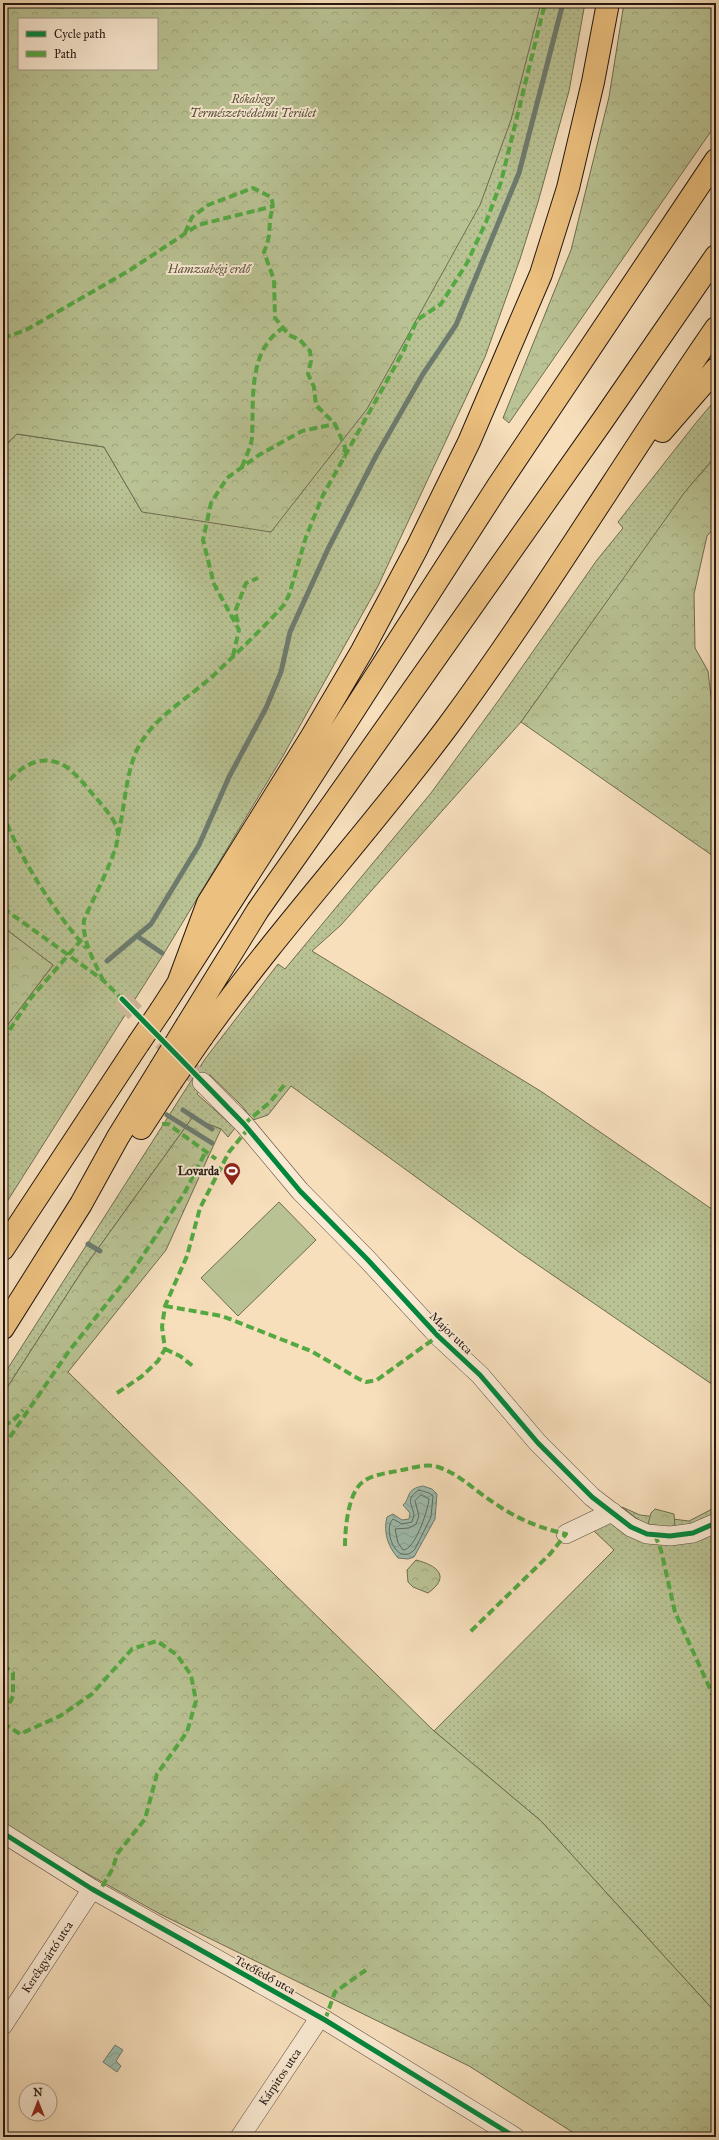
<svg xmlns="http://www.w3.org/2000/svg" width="719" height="2140" font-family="'IM FELL Great Primer',serif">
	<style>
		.grass { fill: url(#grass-dots); stroke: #6e6c52; fill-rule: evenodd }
		.forest { fill: url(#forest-crowns); stroke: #6e6c52; fill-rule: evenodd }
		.pitch { fill: #b9c293; stroke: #6e6c52 }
		.water { fill: url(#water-waves); stroke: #6d7b6f }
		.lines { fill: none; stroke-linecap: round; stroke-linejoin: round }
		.shore { stroke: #616a60; stroke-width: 1 }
		.stream { stroke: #6d7b6f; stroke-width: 5 }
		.minor-tunnel { stroke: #cdb79a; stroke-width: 19; stroke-dasharray: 19 10; stroke-linecap: butt }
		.minor-casing { stroke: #59493c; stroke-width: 20 }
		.highway-casing { stroke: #241711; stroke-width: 24 }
		.minor { stroke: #faead3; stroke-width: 19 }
		.highway { stroke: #ecc07e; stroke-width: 22 }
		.highway-bridge-casing { stroke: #241711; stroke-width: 24; stroke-linecap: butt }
		.highway-bridge { stroke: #ecc07e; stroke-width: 22 }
		.quiet { stroke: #53a942; stroke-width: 4; stroke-dasharray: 8 4; stroke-linecap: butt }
		.cycleway-casing { stroke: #faead3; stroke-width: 8 }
		.cycleway { stroke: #00873e; stroke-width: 5 }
		.labels { text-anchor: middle; stroke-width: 4; stroke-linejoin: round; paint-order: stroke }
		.park-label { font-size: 12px; font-style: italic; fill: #58533e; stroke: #faead3 }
		.poi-label { font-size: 12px; font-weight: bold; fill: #241711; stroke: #faead3; text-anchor: end }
		.street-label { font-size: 12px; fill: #241711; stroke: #faead3 }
	</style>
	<defs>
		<pattern id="grass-dots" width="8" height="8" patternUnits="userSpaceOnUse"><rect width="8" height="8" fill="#b9c293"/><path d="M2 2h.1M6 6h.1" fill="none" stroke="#9fa67e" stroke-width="1.8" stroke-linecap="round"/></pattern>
		<pattern id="forest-crowns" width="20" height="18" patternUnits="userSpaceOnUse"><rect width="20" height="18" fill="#b9c293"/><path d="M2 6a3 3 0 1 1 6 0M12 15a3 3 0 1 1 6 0" fill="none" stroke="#9fa67e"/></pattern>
		<pattern id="water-waves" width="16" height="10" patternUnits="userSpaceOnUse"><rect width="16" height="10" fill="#9ebdae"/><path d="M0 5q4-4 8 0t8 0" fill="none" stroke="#88a295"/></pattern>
	</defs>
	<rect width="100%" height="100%" fill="#f7dfbc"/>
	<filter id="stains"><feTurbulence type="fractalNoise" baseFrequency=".005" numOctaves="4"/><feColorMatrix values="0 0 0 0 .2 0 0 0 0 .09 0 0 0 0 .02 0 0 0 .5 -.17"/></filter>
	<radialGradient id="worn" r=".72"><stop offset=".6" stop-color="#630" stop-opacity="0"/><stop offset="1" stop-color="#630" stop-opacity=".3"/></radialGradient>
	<path class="grass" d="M3,3H585L569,91L538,202L520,259L485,357L378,586L283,756L163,955L3,1208V1031L53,965L3,927V449L16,434L104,447L142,512L70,303ZM19,19H157V69H19Z
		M716,399V456L690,486L521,722L341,925L312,951L542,1092L716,1212V1387L519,1252L291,1086L268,1115L253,1120L241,1105L210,1075L197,1094L235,1128L228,1137L221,1129L192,1118L84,1268L3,1394V1376L205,1059L278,964L285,969L431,793L501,697L597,560L623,528L618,522L695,424Z
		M622,1507L640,1515L689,1521L716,1507V1517L678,1530L646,1526Z
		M606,1523L716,1528V2013L541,1821L434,1731L614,1550L594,1531Z"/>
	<path class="forest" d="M3,3H541L511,120L480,205L367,409L271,532L142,512L104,447L17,434L3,447ZM19,19H157V69H19Z
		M624,3H716V124L509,423L503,418L571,250L609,97Z
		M716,456V526L707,536L694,594L695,648L708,671L716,740V858L521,722L684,493Z
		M3,927L53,965L3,1031Z
		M192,1118L221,1129L166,1250L68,1372L434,1731L541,1821L716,2013V2137H580L469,2066L160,1914L37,1846L3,1824V1394L84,1268Z
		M655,1509L674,1514L675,1527L668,1529L648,1524L651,1513Z
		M416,1560C436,1565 452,1576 428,1593L413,1587L408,1582L407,1570Z"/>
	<path class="pitch" d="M279,1202L316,1240L238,1316L201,1278Z"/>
	<path class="water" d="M423,1486L432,1489L437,1494L435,1519L414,1557L408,1559L398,1558C388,1547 383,1532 387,1517L393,1514L402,1520L409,1519L410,1513L403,1505C411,1498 405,1489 423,1486Z
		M115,2045L123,2050L116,2061L121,2066L117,2072L103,2062Z"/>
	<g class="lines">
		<path class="shore" d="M419,1490L429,1493L433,1496L431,1517L415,1549C397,1569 382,1529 393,1519L402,1524L412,1522L414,1515C412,1503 405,1499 419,1490Z
			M421,1495L429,1499C428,1510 415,1550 403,1550L398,1543L395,1529L409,1528L416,1524L419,1516L415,1501Z"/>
		<path class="stream" d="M137,936L162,953
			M107,961L151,924L199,845L229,777L266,708L281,672L290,632L328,549L376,456L423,374L456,325L519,173L563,3
			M183,1110L212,1129
			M167,1115L212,1143
			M88,1244L100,1251"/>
		<path class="minor-tunnel" d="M122,999L202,1082"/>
		<defs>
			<g id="minor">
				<path d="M202,1082L244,1124L300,1191L367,1259L438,1336L480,1375L538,1443L592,1497L631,1527L647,1534L670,1536L693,1533L716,1523"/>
				<path d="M566,1534L612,1512"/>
				<path d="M3,1833L92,1889L325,2020L515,2137"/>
				<path id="s1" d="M3,2025L92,1889"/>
				<path id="s2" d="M240,2137L320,2017"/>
			</g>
			<path id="highway" d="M662,431L716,369
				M179,981L208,903L312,736L362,651L417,548L469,442L541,274L568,188L593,82L608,3
				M161,1010L498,486L716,160
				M187,1025L258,910L603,420L716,256
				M202,1037C279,929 369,832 448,726C543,597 625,460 716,328
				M141,1128L171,1082
				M3,1249L138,1044
				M3,1328L81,1204L118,1137L160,1069"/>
		</defs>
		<use href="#minor" class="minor-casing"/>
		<use href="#highway" class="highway-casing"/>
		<use href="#minor" class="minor"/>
		<use href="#highway" class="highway"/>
		<defs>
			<path id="highway-bridge" d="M138,1044L161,1010
				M160,1069L187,1025
				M171,1082L202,1037"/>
		</defs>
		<use href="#highway-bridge" class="highway-bridge-casing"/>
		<use href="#highway-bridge" class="highway-bridge"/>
		<path class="quiet" d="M8,3L65,7L78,3
			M185,233L192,217L208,205L253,188L271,197C275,209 271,210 270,220C269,235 270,237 264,252L274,280L275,318L289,335L300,340L310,351L311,361L308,374L314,387L316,405L335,424L345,447L344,458
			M3,338L26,330L130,270L198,225L274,206
			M242,467C245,458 251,447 252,438C254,401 247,351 283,328
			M238,622L235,612L246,583L258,578
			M233,656L239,630L214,584L203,540L211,503L227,478L259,455L302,431L335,424
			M3,790C16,767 43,750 68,768C79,777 88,789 97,799C104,808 119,823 118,836C117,854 92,901 84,920C82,941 94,961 103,980
			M3,813C17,854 57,916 86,948
			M118,835C125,807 125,778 136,752C152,716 192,697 218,671C240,650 262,629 283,606L289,595L306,537L323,495L403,352L417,320L441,304L467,263L486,222L501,182L545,3
			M3,908L103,980L122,999
			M3,1040L30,999L83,938
			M162,1124H168L216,1159
			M244,1124L269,1103L286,1083
			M165,1306L222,1316L311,1351L359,1379L366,1382L377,1380L438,1336
			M165,1349L180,1356L194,1367
			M117,1393L141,1377L158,1361L165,1349L162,1327L165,1306L187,1256L200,1208L229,1152L248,1129
			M3,1425L12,1422L23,1410
			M3,1447L69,1351L132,1272L185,1192L206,1151
			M655,1535L661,1550L675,1612L716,1702
			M345,1546C345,1529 348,1491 364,1481C374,1474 389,1473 402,1470C413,1468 426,1463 438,1467C456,1473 469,1485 484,1496C512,1516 532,1526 566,1534L550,1554L470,1632
			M3,1665L13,1673V1696L3,1717
			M3,1723L20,1734L60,1716L92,1694L132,1649L157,1641L177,1655L191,1675L196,1701L187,1732L157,1774L145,1819L117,1854L113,1868L99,1892
			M325,2020L335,1992L366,1970"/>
		<defs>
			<path id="cycleway" d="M122,999L244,1124L300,1191L367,1259L438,1336L480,1375L538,1443L592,1497L631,1527L647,1534L670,1536L693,1533L716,1523
				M3,1833L92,1889L325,2020L515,2137"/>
		</defs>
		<use href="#cycleway" class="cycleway-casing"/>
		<use href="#cycleway" class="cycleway"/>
	</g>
	<defs>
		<symbol id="stadium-pin" viewBox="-11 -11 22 30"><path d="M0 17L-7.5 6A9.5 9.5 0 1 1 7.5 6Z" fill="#8f2418" stroke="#faead3"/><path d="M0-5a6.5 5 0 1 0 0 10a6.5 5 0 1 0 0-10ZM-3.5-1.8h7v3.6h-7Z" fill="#fff"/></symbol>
	</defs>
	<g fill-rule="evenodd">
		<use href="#stadium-pin" x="222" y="1161" width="20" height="27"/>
	</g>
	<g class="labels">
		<g class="park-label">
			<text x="253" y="103">Rókahegy<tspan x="253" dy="14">Természetvédelmi Terület</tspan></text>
			<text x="209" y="273">Hamzsabégi erdő</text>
		</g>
		<g class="poi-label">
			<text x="219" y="1175">Lovarda</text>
		</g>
		<g class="street-label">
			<text transform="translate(451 1333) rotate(44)" y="4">Major utca</text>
			<text dy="4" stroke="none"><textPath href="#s1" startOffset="81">Kerékgyártó utca</textPath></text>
			<text transform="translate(265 1975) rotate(29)" y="4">Tetőfedő utca</text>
			<text dy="4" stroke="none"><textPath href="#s2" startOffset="72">Kárpitos utca</textPath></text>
		</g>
	</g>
	<rect width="719" height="2140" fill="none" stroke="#f7dfbc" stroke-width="16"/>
	<rect x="4" y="4" width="711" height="2132" fill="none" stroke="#241711" stroke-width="2"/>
	<rect x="8" y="8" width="703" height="2124" fill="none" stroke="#241711"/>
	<rect x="18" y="18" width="140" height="52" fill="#faead3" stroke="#a49685"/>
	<rect x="26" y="31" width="20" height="6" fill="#00873e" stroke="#a49685"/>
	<text x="54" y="38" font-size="12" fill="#241711">Cycle path</text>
	<rect x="26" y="51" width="20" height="6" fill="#53a942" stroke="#a49685"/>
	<text x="54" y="58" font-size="12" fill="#241711">Path</text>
	<g transform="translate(38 2102)"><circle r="19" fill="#faead3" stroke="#a49685"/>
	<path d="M0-3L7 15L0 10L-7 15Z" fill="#8f2418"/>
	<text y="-6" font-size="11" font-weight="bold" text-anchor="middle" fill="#241711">N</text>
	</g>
	<rect width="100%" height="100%" filter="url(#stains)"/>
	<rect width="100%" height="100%" fill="url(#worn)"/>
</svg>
